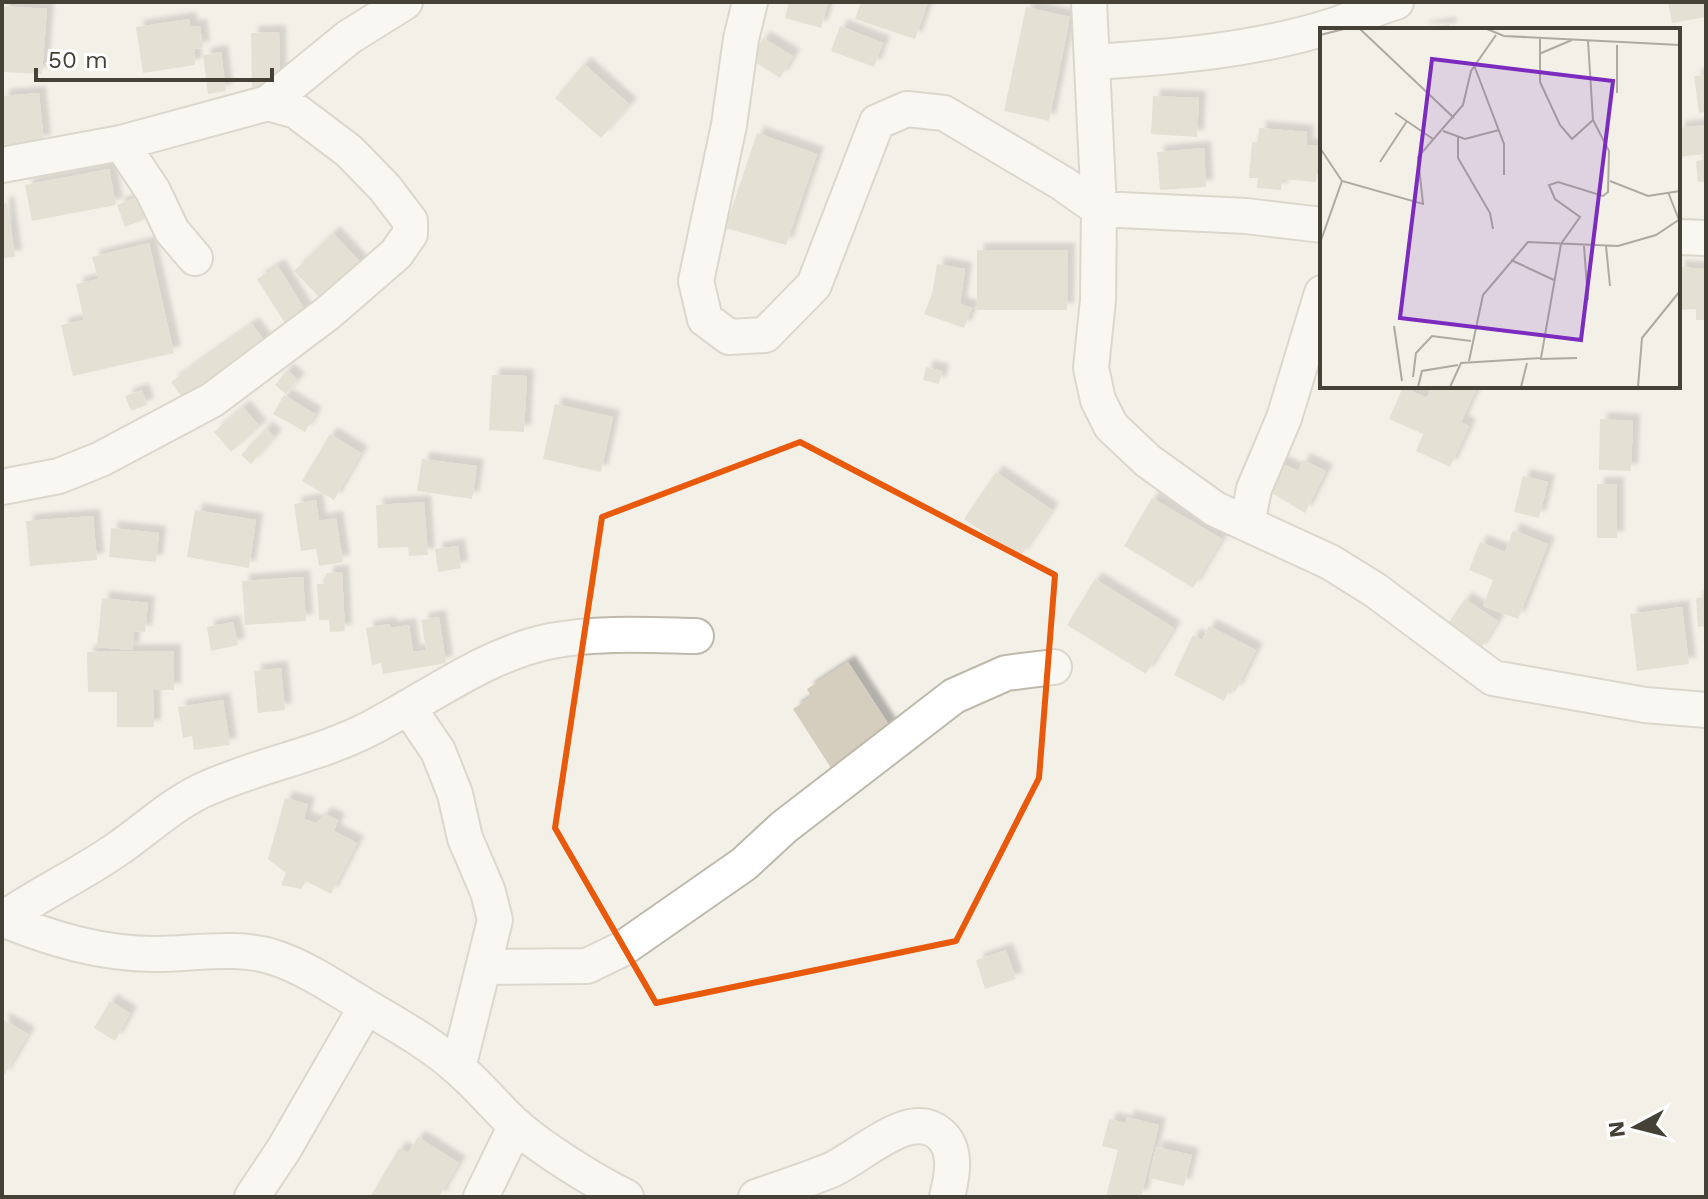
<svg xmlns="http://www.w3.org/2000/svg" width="1708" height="1199" font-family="'Work Sans',sans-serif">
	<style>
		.building { fill: #d5cdbd; filter: url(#shadow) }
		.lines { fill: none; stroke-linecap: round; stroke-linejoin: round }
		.minor-casing { stroke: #bfb9ab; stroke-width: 38 }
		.minor { stroke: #fff; stroke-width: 34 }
		.marked { fill: none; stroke: #e8590c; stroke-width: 6; stroke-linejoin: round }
		.inset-road { fill: none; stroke: #aeaaa1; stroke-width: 2 }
		.view { fill: #7b2cbf; fill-opacity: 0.15; stroke: #7b2cbf; stroke-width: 4 }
		.inset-edge { fill: none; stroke: #464137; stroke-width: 4 }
	</style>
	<defs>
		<filter id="shadow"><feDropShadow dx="7" dy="-7" stdDeviation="2" flood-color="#0004"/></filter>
	</defs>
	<rect width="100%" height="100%" fill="#f3f0e8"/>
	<path class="building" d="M789,2H828L821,28L785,18Z
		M861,2H928L915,39L855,19Z
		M1668,2H1706V17L1672,23Z
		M2,6L47,9L42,74L2,72Z
		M1026,7L1070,17L1049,121L1004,111Z
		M189,19L190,27L200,26L203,48L194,49L195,65L143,73L136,27Z
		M1449,24L1450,30H1422V28Z
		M840,26L883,43L874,67L831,51Z
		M279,32L280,86L252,87L251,33Z
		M763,38L793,56L780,78L750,59Z
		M221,52L226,91L208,94L203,55Z
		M584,64L630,105L601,138L555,98Z
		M1706,75V112L1699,113L1694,76Z
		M39,93L44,142L2,146V96Z
		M1153,96L1199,98L1197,137L1151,134Z
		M1706,125V154L1678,157V128Z
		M1259,128L1307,132L1306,145L1319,146L1316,182L1282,179L1281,190L1257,188L1258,178H1249L1252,142H1258Z
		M757,133L817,154L786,245L725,228Z
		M1204,148L1206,187L1160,190L1157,152Z
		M1706,159V182H1698L1696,161Z
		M109,169L116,205L32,221L25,185Z
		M140,196L148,218L125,227L117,205Z
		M7,203L15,257L2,258V204Z
		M333,233L364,266L325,303L294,271Z
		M149,243L174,353L73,376L61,325L84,320L76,284L98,279L92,257Z
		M977,250H1068L1067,310H977Z
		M937,264L965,269L960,304L972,308L964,328L924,314L932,294Z
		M278,266L308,315L288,328L257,279Z
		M1678,267L1706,269V320H1696V309L1678,310Z
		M252,324L271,350L190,408L171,382Z
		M926,367L942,371L939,384L923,380Z
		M287,370L298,380L286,394L275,385Z
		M492,375L527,376L524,432L489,430Z
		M1432,386H1470L1476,389L1461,422L1469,426L1450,467L1416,451L1423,434L1389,419L1403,387L1427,398Z
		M142,390L147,405L131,411L125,396Z
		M284,395L315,414L305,432L273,414Z
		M555,404L613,417L601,472L543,459Z
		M243,407L260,427L231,452L214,432Z
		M1600,419L1633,421L1631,471L1599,470Z
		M266,428L275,437L251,464L241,455Z
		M330,434L361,453L334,500L302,481Z
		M422,459L477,466L472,499L417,491Z
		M1303,460L1326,471L1305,513L1265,489L1279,462L1298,471Z
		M996,472L1052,510L1020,557L964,519Z
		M1523,476L1548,482L1539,518L1514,512Z
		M1597,484H1617V538H1597Z
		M1152,498L1222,539L1193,588L1124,546Z
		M316,500L319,521L336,518L343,562L319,566L316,549L301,551L294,504Z
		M424,502L428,555L409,556L408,547L378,548L376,505Z
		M195,510L256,520L249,568L187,557Z
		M93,516L97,560L30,566L26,521Z
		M111,528L159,533L156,562L109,557Z
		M1513,530L1548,544L1518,619L1483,606L1493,580L1469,570L1480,542L1505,552Z
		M458,546L461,568L438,572L435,549Z
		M342,572L345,631L330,632L329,620H319L317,584H326V573Z
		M303,577L306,621L245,625L242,581Z
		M1095,579L1174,628L1146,674L1067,625Z
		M1706,597V626L1698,627L1696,598Z
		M102,598L148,603L145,632L134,631L132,650L97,647Z
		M1465,599L1498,621L1479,651L1445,628Z
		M1682,607L1689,664L1637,671L1630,614Z
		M439,617L446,663L383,674L381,663L372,665L366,628L389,624L390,628L409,625L413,652L426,650L421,620Z
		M233,622L238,645L211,651L207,627Z
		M1209,626L1256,650L1235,692L1230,689L1224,701L1174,675L1193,635L1202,640Z
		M174,651V690H153L154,727H117V692H88L87,652Z
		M848,662L891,728L831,768L793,709L811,697L807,689Z
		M281,668L285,710L258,713L254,671Z
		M223,700L230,745L194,750L192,736L183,738L178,707Z
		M285,798L308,804L304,819L316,823L325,814L338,820L334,831L357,843L331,894L306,881L301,889L281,885L286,873L268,859Z
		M1006,950L1016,979L985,989L976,960Z
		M110,1001L130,1013L115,1041L94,1028Z
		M2,1019L28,1034L2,1079Z
		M1127,1117L1159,1125L1141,1197H1106L1118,1150L1102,1146L1109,1119L1126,1123Z
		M418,1137L459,1163L440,1195L444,1197H370L399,1148L408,1153Z
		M1156,1147L1192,1155L1184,1186L1149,1178Z"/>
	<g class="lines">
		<defs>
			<path id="minor" d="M750,2L741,39L729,125L696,281L705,319L729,337L765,335L814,285L877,122L907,109L944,113L1062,183L1099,209L1246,216L1322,225
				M1089,2L1099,209L1098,300L1091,368L1098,400L1111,426L1148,461L1215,509L1330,562L1375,590L1493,678L1645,705L1706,710
				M1094,62C1173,57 1256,50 1332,26C1354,19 1374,8 1396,2
				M121,143L153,191L172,231L195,258
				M2,165L121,143L268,103L349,37L405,2
				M1678,237L1706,238
				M2,487L59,476L101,459L212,400L328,313L396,254L410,234V221L385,188L349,151L296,111L268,103
				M1247,524L1254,489L1284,418L1322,293
				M408,707L438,751L455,794L465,838L488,892L495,920L458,1068
				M2,919C52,939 101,954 155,954C194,954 239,945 276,958C306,968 335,988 362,1004C395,1024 429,1042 458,1068C478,1085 495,1106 514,1124C542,1149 592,1180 626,1197
				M3,919C39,894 80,875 116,850C144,831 170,806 201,791C256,765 317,756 371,728C429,698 486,654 551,641C599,632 648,635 696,636
				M485,967L587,966L622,949L744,864L784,827L954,696L1006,673L1054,667
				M252,1197L284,1149L366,1007
				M481,1197L516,1125
				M756,1197C781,1188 807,1180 831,1170C861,1157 910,1107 940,1134C958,1149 952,1177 947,1197"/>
		</defs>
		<use href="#minor" class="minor-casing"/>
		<use href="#minor" class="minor"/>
	</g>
	<path d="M0 0H1708V1199H0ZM800,442L1055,575L1039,778L956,941L656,1003L555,828L602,517Z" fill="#f3f0e8" fill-opacity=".55" fill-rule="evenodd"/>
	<path class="marked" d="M800,442L1055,575L1039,778L956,941L656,1003L555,828L602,517Z"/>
	<g transform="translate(1320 28)">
		<rect width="360" height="360" fill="#f3f0e8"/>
		<path class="inset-road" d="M40,1L134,90M167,1L184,8L360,17M0,7L24,1M220,10V54L240,97L252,111L273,92M219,26L252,12M154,37L184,116V147M360,52V86M297,65V17M75,85L113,111M123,103L145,111L179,102M138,109V130L170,185L173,201M0,120L22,153L103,176L98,129L143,77L151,43L176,7M60,134L87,93M290,153L328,168L360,163M348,164L359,192M0,215L22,153M264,218L268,272M286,218L290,258M191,232L234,252M74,298L82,353M220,331L257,330M149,333L163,267L208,214L298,218L336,207L360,191M93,349L96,325L112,308L151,313M98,359L102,343L138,337M130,359L141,335L221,330L241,216L260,189L235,171L229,157L238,154L283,168L288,164L289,123L273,92L268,13M201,359L207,335M318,359L322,310L360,263"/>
		<path class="view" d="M112,31L293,53L261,312L80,290Z"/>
		<rect width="360" height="360" class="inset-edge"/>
	</g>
	<rect width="1708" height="1199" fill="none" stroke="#464137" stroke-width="8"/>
	<g transform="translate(1636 1127) rotate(263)" stroke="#ffffff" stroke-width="6" paint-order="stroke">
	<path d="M0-6L14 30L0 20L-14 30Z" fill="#464137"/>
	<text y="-12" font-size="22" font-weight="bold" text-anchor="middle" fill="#464137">N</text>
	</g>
	<path d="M36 68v12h236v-12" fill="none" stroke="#464137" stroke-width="4"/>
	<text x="48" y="68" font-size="24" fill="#464137" stroke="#ffffff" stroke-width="6" paint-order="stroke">50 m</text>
</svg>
